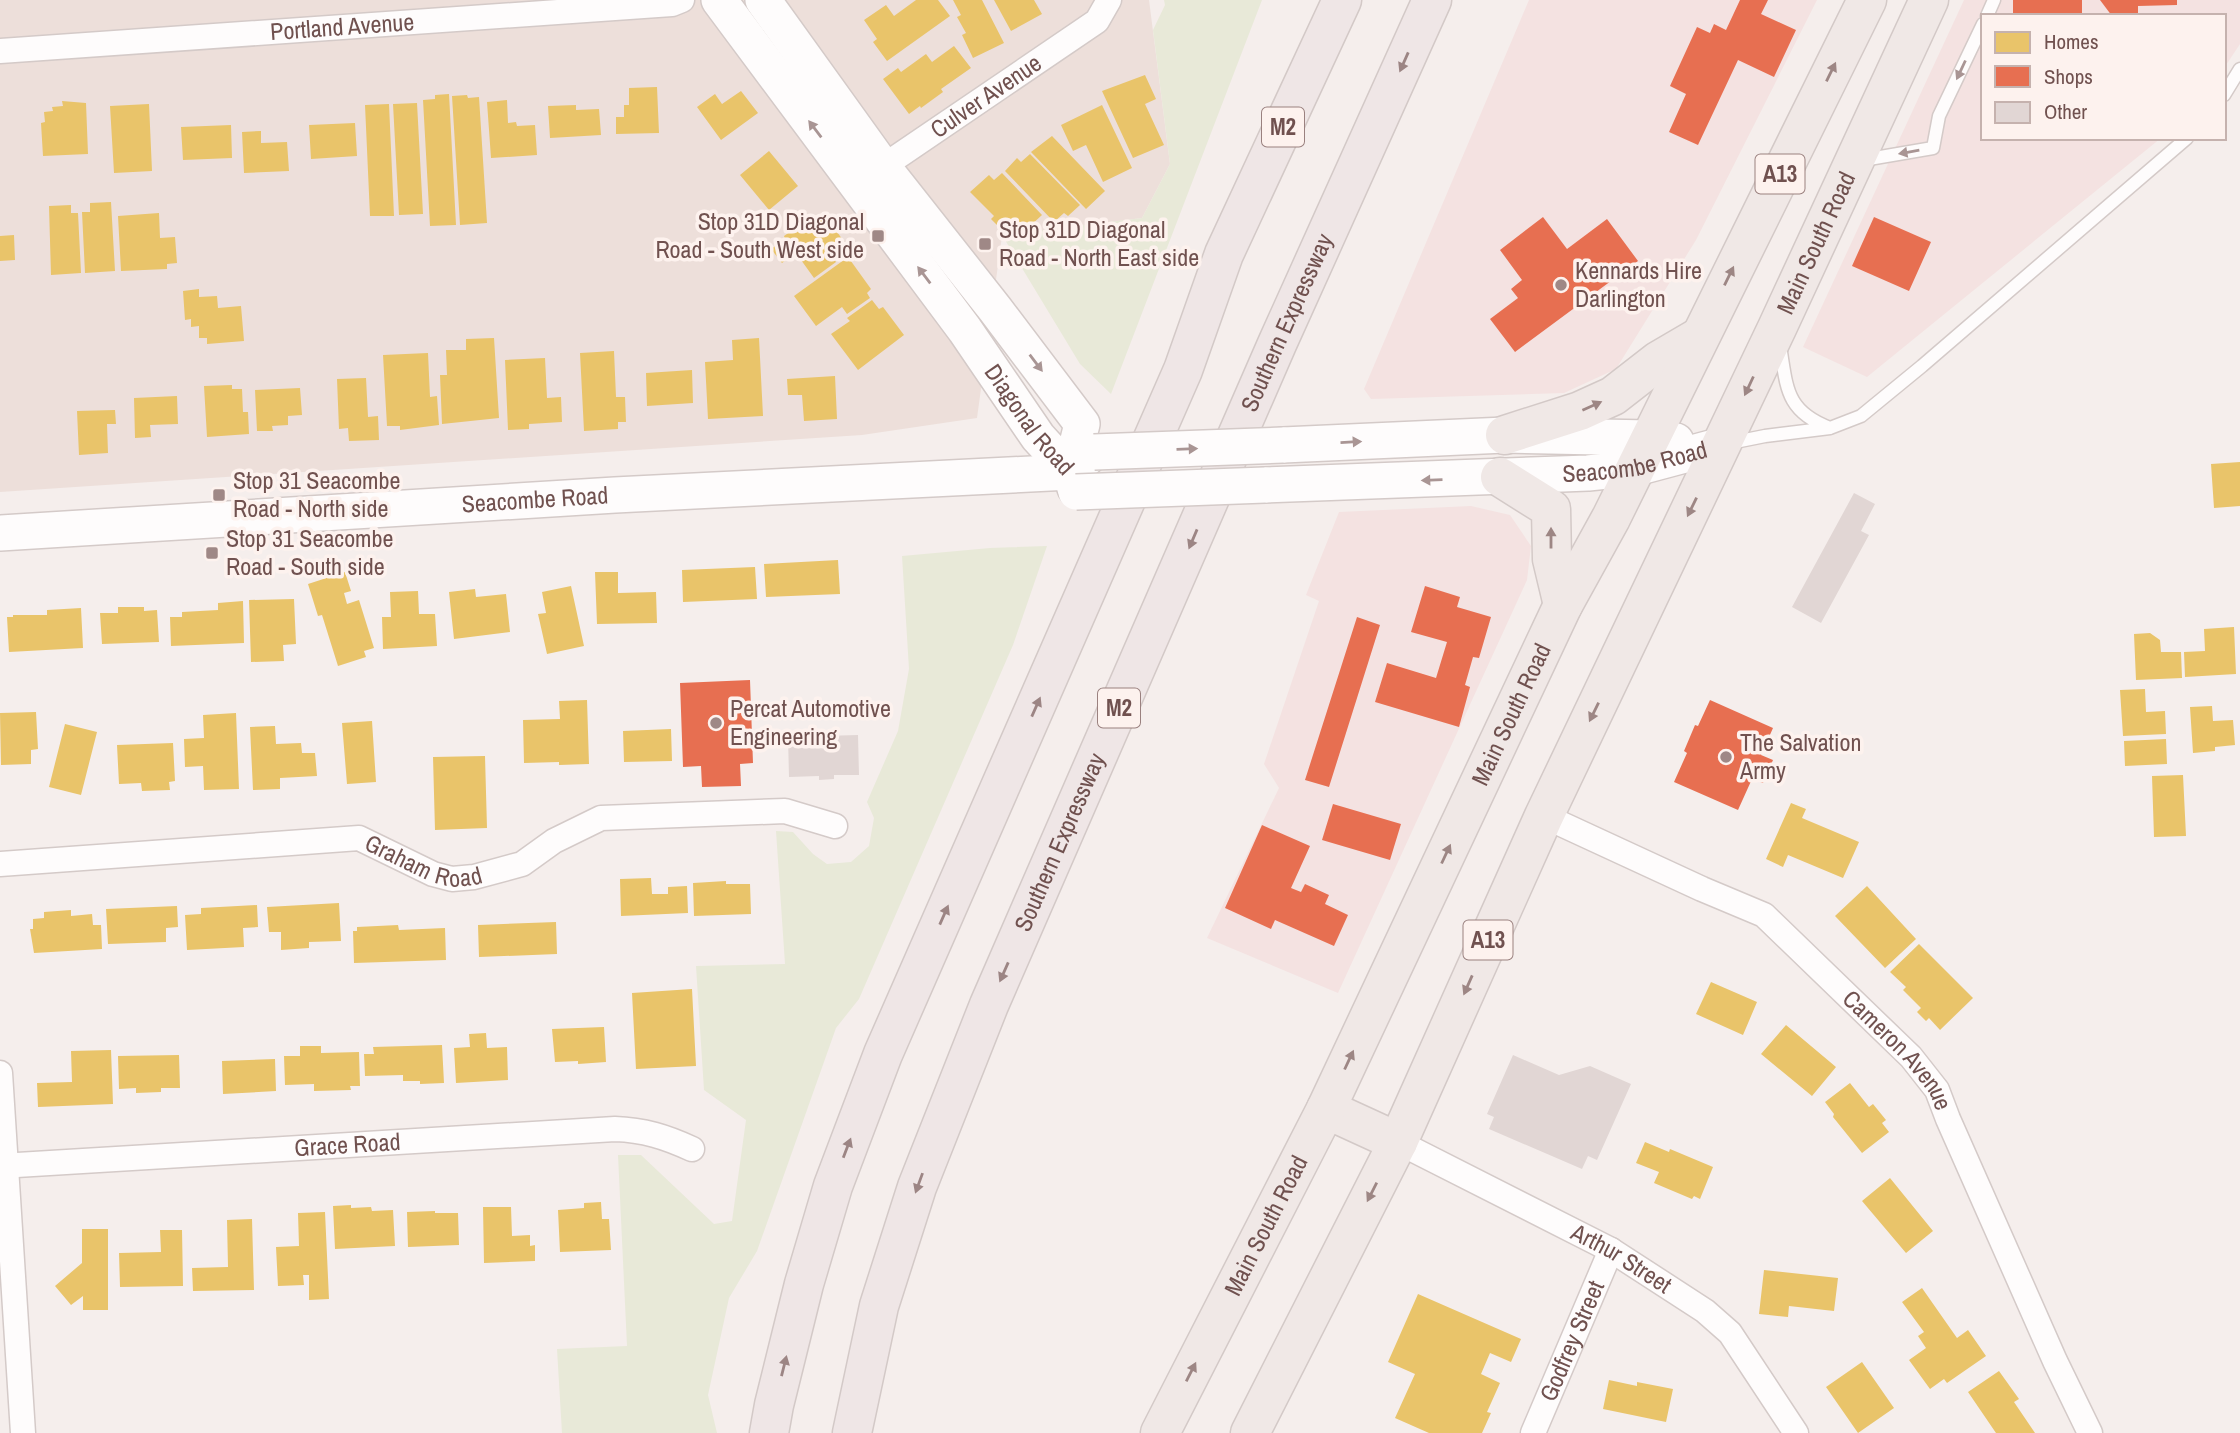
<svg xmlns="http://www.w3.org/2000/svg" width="2240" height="1433" font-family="'Archivo Narrow',sans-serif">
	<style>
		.residential { fill: #eddfda }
		.commercial { fill: #f4e2e1 }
		.green { fill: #e8e9d8 }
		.homes { fill: #e9c46a }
		.shops { fill: #e76f51 }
		.building { fill: #e1d6d4 }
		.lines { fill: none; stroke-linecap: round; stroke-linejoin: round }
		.service-casing { stroke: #d4cac8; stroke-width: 15 }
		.minor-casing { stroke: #d4cac8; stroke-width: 27 }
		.secondary-casing { stroke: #d4cac8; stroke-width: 38 }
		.trunk-casing { stroke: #d3c9c7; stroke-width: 41 }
		.motorway-casing { stroke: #d3c9c7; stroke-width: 41 }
		.service { stroke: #fefcfc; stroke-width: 12 }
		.minor { stroke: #fefcfc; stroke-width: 24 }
		.secondary { stroke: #fefcfc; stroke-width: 35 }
		.trunk { stroke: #f0e8e6; stroke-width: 38 }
		.motorway { stroke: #efe6e6; stroke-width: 38 }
		.secondary-bridge-casing { stroke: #d4cac8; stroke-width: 38; stroke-linecap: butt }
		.secondary-bridge { stroke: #fefcfc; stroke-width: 35 }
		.oneway { fill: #9c8584 }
		.oneway2 { fill: #a99594 }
		.oneway3 { fill: #9d8684 }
		.poi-dot { fill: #9f8886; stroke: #fdf2ee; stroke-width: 2.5 }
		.labels { text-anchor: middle; stroke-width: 7; stroke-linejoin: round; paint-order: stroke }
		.shield { fill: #fdf2ee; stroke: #9a817f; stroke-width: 2 }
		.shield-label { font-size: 23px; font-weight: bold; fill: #70514f }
		.street-label { font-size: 24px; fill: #70514f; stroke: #fdf2ee }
		.poi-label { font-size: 24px; fill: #70514f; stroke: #fdf2ee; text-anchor: start }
	</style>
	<rect width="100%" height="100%" fill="#f5eeec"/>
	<path class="residential" d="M0,0H1149L1170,164L1142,218L1002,236L977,418L862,435L0,492Z"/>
	<path class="commercial" d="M1529,0H1817L1696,240L1616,369L1564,393L1371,399L1364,389Z
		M1964,0H2240V44L2224,68V16H1983V138H2161L1867,377L1803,347Z
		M1471,506L1510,515L1531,546L1527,580L1338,993L1207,938L1279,788L1264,764L1319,601L1306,595L1339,512Z"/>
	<path class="green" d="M1164,0H1262L1111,394L1080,364L1002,235L1142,218L1170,164L1153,30L1165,5Z
		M1047,546L1013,645L859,999L836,1028L757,1251L729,1298L708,1395L717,1433H562L557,1349L627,1346L618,1155H641L714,1224L732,1221L746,1120L704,1090L696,966L785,964L776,831L793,832L813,854L827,864L851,862L869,846L874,818L867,802L898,731L909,669L902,556L990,548Z"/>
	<path class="homes" d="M916,0H938L950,16L887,61L873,42L877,39L864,20L886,5L894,16Z
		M953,0H982L1004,43L973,58L962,35L966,33L957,17L961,15Z
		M994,0H1034L1042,14L1011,31Z
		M954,46L971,68L941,89L943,92L921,108L920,106L909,114L883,79L898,68L901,72L926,54L932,62Z
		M1145,75L1156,99L1145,104L1164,145L1133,158L1102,91Z
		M657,87L659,133L616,134V117H624V105H629V88Z
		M741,91L758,113L721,140L697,107L715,94L722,104Z
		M449,94L456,225L430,226L423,100L435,99V95Z
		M467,95L468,98L479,97L487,223L460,225L452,96Z
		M507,100L508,123L516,122L517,126L535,125L537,155L491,158L487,102Z
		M62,101L86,103L88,154L43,156L41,123L45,122L44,112L53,111L52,107L63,106Z
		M417,103L423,214L399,215L393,104Z
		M149,104L152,171L114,173L110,106Z
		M389,104L394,216H370L365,105Z
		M576,105V110L599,109L601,135L550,138L548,106Z
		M1102,105L1132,168L1103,182L1086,145L1073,151L1061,125Z
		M355,123L357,156L311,159L309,125Z
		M231,125L232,158L183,160L181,127Z
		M261,131V143L287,142L289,171L244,173L242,132Z
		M1052,136L1105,191L1086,209L1031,152Z
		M769,151L798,186L769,210L740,175Z
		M1030,154L1080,205L1068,216L1064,213L1054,222L1005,171L1017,158L1021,162Z
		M1002,173L1042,215L1029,227L1002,230L991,219L994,216L970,192L989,175L994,180Z
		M111,202L115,271L85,273L82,212H90V203Z
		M71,205V213H78L81,273L51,275L49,206Z
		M159,213L160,238L175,237L177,263L167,264V269L121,271L118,216Z
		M825,215L845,243L830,254L836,262L814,278L796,253L782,263L771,249L785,239L784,236L804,222L808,228Z
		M14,235L15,260L0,261V236Z
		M848,257L871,289L867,293L870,298L847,314L842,307L816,326L794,296Z
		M199,289V297L217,296L218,308L241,306L244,341L207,344V338H199V326L191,327V319L185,320L183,291Z
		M872,300L879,309L883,307L904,335L858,370L831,334L850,321L847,318Z
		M494,338L499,418L442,424L440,375H447L446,350H466V339Z
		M759,338L763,416L708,419L705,362L733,360L732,340Z
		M614,351L616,397H625L626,422H618V429L584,431L580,353Z
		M428,353L430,397L437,396L439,425L400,430V426H387L383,355Z
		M545,358L547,398L561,397L562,422L529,424V429L508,430L505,360Z
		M692,370L693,403L647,406L646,373Z
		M835,376L837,419L804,421L802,395H788L787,379Z
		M366,378L368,417L378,416L379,440L349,441L348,428L339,429L337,379Z
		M232,385V389H242L243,412H248L249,434L207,437L204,386Z
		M300,388L302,415L288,416V425L272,426L273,431H257L255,390Z
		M177,396L178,424L150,425L151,437L135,438L134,398Z
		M115,410L116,424H107L108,453L79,455L77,411Z
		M2240,462V506L2214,508L2211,464Z
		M838,560L840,594L766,597L764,564Z
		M755,567L757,599L683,602L682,570Z
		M345,572L351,591L344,593L347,604L359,600L374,648L364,651L366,657L338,666L322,615L318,616L308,584Z
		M595,572H618V593L656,592L657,623L597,624Z
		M571,586L584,646L547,654L538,614L546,613L542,592Z
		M475,589L476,597L506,594L510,632L454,639L449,592Z
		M418,591L419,614H435L437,646L383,649L382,617H391L390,592Z
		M294,599L296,644L283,645L284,661L251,662L249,600Z
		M243,601L244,643L171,646L170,617H182V612L218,610V603Z
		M118,607H144V611L157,610L159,642L102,644L100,613H118Z
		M81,608L83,648L9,652L7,617H13V615H47V610Z
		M2234,627L2236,674L2185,677L2184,652L2205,651L2204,629Z
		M2150,633L2160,640L2161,652H2181L2182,678L2136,680L2134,634Z
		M2145,689L2146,712L2165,711L2166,734L2123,736L2120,690Z
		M587,700L589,764L559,765V762L524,763L523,720L560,719L559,701Z
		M2212,706L2213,721L2233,720L2235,745L2215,747V751L2193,753L2190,707Z
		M36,712L38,749L31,750V764L1,765L0,713Z
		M236,713L239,789L204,790L203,766L185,767L184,739L204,738L203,715Z
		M372,721L376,782L347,784L342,723Z
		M65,724L97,732L81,795L49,787Z
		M275,726L276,744L301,743L302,753H315L317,776L280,778V789L253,790L250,727Z
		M671,729L672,761L624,762L623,731Z
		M2166,739L2167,764L2125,766L2124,741Z
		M173,743L175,781L169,782L170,790L142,791L141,783L119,784L117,745Z
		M485,756L487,828L435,830L433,757Z
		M2183,775L2186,836L2154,837L2152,776Z
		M1791,803L1806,809L1802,818L1859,842L1843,878L1788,855L1783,867L1766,859Z
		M651,878L652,894H668V887L687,886L688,913L621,916L620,879Z
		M726,881V884H750L751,914L694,916L693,883Z
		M1867,886L1916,939L1885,968L1835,916Z
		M339,903L341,941L309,942V948L281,950V932H269L267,907Z
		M257,905L258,927L243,928L244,947L187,950L185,915L201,914V908Z
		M177,906L178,927L166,928V942L108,944L106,909Z
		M71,910V916L92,914L93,925H101L102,949L34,953L30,929H33V919L44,918V912Z
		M556,922L557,954L479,957L478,925Z
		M398,925L399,930L445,928L446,960L354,963L353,931H357V927Z
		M1919,944L1973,998L1940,1030L1929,1018L1926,1021L1917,1012L1921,1008L1903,990L1906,987L1890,972Z
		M1711,982L1757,1002L1743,1035L1696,1014Z
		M692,989L696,1066L636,1069L632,993Z
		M1786,1025L1836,1067L1812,1096L1761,1054Z
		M604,1027L606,1062L578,1064V1061L555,1062L552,1029Z
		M486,1033L487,1048L507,1047L508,1080L456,1083L454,1048L470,1047L469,1034Z
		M442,1045L444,1083L420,1084V1081H403V1075L365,1076L364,1054H374L373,1047Z
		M300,1046H321V1053L359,1052L360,1086H350L351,1090L314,1091V1084L285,1085L284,1056H300Z
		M111,1050L113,1104L38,1107L37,1083L72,1082L71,1051Z
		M179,1055L180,1088H161V1092L136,1093V1088L119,1089L118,1056Z
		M275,1059L276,1091L223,1094L222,1061Z
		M1850,1083L1869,1107L1873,1104L1886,1120L1882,1123L1889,1132L1862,1153L1833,1117L1834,1114L1825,1102Z
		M1645,1142L1669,1152L1670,1149L1713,1167L1700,1199L1694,1196L1692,1199L1654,1183L1659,1172L1636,1163Z
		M1890,1178L1933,1231L1906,1253L1862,1201Z
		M601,1202L602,1219H609L611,1250L560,1252L558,1210L584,1208V1203Z
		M351,1205V1208L371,1207L372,1211L393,1210L395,1246L335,1249L333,1206Z
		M483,1207H511L512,1236L530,1235V1246L535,1245V1261L484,1263Z
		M435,1211V1213H458L459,1245L408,1247L407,1212Z
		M325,1212L329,1299L309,1300V1275H303L304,1285L278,1286L276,1247L299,1246L298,1213Z
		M252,1219L254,1290L193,1291L192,1268L228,1267L227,1220Z
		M82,1229H108V1310H83V1296L71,1305L55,1286L82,1263Z
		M160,1230H182L183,1286L120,1287L119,1253L161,1252Z
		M1764,1270L1838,1278L1834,1311L1789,1306L1788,1317L1759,1314Z
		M1922,1288L1957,1338L1968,1330L1986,1356L1947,1383L1944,1379L1930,1389L1909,1360L1926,1348L1918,1336L1924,1332L1902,1302Z
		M1418,1294L1521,1339L1511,1362L1490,1353L1481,1374L1500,1383L1487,1412L1491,1413L1482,1433H1429L1395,1418L1415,1374L1388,1362Z
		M1862,1362L1894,1408L1858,1433L1826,1387Z
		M1999,1371L2019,1399L2014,1402L2035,1433H1996L1968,1392Z
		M1609,1380L1637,1386V1382L1673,1389L1666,1422L1603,1409Z"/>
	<path class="shops" d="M1740,0H1768L1761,14L1796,30L1774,77L1738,60L1698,145L1669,132L1686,94L1670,86L1697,27L1710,33L1714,24L1726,30Z
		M2013,0H2082V16H2013Z
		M2100,0H2177V5L2138,6V16H2112Z
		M1543,217L1567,249L1607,219L1638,261L1515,352L1490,319L1518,298L1511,289L1522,280L1500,250Z
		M1874,217L1931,242L1909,291L1852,266Z
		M1425,586L1460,597L1457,607L1491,617L1479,658L1473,657L1465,685L1470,687L1459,727L1375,702L1387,663L1436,678L1447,642L1411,632Z
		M1357,617L1380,625L1329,787L1305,780Z
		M750,680L753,763L740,764L741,786L702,787L701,766L683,767L680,683Z
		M1710,700L1773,728L1761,755L1773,760L1763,783L1752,779L1738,810L1674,782L1687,753L1684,751L1695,725L1698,726Z
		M1333,804L1401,824L1390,860L1322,840Z
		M1262,825L1310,846L1291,888L1301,892L1305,884L1329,895L1325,904L1348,915L1334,946L1275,920L1271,929L1225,908Z"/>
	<path class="building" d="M1854,493L1875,504L1861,531L1869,535L1821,623L1792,607Z
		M858,735L859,775H834V779L819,780V776L789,777L788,737Z
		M1513,1055L1559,1075L1590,1066L1631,1084L1597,1160L1588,1156L1582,1169L1489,1129L1494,1117L1487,1114Z"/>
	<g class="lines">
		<defs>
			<path id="service" d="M1987,16L1994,0
				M2224,95L2240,69
				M1863,160L1933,148L1939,116L1983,24
				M1780,346C1787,387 1785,411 1830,428
				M1730,443L1765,436L1830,428L1861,416L1922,366L2187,138"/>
			<g id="minor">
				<path id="s1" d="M0,51L672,4L682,0"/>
				<path id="s2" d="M872,174L1097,21L1109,0"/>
				<path id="s3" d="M1544,816L1702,889L1764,915L1911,1057L1937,1090L1948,1119L2055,1361L2090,1433"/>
				<path id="s4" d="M0,864L359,838L433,874L452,879L474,877L522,864L554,841L601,818L785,811L835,826"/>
				<path d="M0,1073L23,1433"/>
				<path id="s5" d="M1398,1142L1611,1250L1705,1311L1730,1333L1796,1433"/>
				<path id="s6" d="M0,1166L615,1129C644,1130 666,1137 692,1149"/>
				<path id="s7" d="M1533,1433L1611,1250"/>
			</g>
			<g id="secondary">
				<path id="s8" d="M719,0L965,330L1038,437L1070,472L1075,488"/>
				<path d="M763,0L883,167L995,309L1082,424L1070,472"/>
				<path d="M1283,445L1505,435L1650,438L1676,441"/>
				<path id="s9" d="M1265,485L1588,473L1636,468L1722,445"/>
				<path id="s10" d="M0,533L615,495L1070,472L1094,452"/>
			</g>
			<g id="trunk">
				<path d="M1505,435L1580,411L1613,396L1658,361L1699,337"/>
				<path d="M1500,477L1551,509L1552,559L1563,605"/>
				<path d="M1326,1109L1398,1142"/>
				<path id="s11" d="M1160,1433L1326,1109L1563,605L1611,518L1867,0"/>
				<path id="s12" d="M1250,1433L1398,1142L1544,816L1777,328L1929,0"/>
			</g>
			<g id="motorway">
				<path d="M769,1433L774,1405L804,1284L833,1186L883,1054L1183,370L1224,254L1342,0"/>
				<path id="s13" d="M852,1433L879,1306L917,1187L989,1005L1277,344L1432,0"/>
			</g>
		</defs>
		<use href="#service" class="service-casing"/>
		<use href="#minor" class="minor-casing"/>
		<use href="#secondary" class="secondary-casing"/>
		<use href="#trunk" class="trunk-casing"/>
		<use href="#motorway" class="motorway-casing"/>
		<use href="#service" class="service"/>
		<use href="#minor" class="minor"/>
		<use href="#secondary" class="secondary"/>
		<use href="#trunk" class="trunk"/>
		<use href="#motorway" class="motorway"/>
		<defs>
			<path id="secondary-bridge" d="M1094,452L1283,445
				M1076,492L1265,485"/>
		</defs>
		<use href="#secondary-bridge" class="secondary-bridge-casing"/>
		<use href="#secondary-bridge" class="secondary-bridge"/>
	</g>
	<defs><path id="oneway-solid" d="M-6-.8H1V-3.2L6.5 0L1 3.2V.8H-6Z" transform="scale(1.75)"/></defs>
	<g class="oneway">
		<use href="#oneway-solid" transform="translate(1404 62) rotate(114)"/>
		<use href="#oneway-solid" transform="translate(1193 539) rotate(113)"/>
		<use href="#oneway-solid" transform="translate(1036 707) rotate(-66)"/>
		<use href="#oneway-solid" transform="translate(944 915) rotate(-66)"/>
		<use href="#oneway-solid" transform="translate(1004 972) rotate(114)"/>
		<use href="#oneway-solid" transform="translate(847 1148) rotate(-69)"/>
		<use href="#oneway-solid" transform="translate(919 1183) rotate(110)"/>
		<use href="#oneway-solid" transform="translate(784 1366) rotate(-76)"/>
	</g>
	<g class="oneway2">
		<use href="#oneway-solid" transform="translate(1961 70) rotate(115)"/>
		<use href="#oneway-solid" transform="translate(815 129) rotate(-127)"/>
		<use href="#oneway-solid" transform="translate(1909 152) rotate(170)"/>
		<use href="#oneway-solid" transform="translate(924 275) rotate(-127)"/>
		<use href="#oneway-solid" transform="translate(1036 363) rotate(53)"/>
		<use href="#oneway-solid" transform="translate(1351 442) rotate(-3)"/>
		<use href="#oneway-solid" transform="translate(1187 449) rotate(-2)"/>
		<use href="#oneway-solid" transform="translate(1432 480) rotate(178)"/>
	</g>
	<g class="oneway3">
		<use href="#oneway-solid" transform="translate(1831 72) rotate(-64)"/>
		<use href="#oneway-solid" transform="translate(1729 276) rotate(-64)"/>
		<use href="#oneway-solid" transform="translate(1749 386) rotate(115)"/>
		<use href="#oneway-solid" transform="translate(1592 406) rotate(-24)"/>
		<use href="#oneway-solid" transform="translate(1692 507) rotate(116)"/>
		<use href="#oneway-solid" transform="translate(1551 538) rotate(-90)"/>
		<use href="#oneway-solid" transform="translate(1594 712) rotate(116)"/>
		<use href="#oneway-solid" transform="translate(1446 854) rotate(-65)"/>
		<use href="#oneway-solid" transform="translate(1468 985) rotate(114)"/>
		<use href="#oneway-solid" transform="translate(1349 1060) rotate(-65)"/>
		<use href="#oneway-solid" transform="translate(1372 1192) rotate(117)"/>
		<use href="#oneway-solid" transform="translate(1191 1372) rotate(-63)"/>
	</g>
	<g class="poi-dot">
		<rect x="871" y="229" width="14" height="14" rx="3.5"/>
		<rect x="978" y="237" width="14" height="14" rx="3.5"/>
		<circle cx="1561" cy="285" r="7"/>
		<rect x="212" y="488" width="14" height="14" rx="3.5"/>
		<rect x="205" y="546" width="14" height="14" rx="3.5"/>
		<circle cx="716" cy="723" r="7"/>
		<circle cx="1726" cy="757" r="7"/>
	</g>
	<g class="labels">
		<g class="shield">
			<rect x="1262" y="107.5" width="42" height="39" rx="5"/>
			<rect x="1755.5" y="154.5" width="49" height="39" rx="5"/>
			<rect x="1098" y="688.5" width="42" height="39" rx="5"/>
			<rect x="1463.5" y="920.5" width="49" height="39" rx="5"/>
		</g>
		<g class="shield-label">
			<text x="1283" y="135">M2</text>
			<text x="1780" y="182">A13</text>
			<text x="1119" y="716">M2</text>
			<text x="1488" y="948">A13</text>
		</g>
		<g class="street-label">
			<text dy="8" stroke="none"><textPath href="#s1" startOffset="343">Portland Avenue</textPath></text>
			<text dy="8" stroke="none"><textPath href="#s2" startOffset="138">Culver Avenue</textPath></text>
			<text dy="8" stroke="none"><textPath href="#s12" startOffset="1318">Main South Road</textPath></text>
			<text dy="8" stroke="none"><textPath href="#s13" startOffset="1195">Southern Expressway</textPath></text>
			<text dy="8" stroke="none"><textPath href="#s8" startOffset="522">Diagonal Road</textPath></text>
			<text dy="8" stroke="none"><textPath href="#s9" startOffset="371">Seacombe Road</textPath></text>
			<text dy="8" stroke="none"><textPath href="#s10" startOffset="536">Seacombe Road</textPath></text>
			<text dy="8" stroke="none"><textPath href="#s11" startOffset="800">Main South Road</textPath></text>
			<text dy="8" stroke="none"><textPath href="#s13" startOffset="628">Southern Expressway</textPath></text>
			<text dy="8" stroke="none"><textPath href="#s4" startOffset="430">Graham Road</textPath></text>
			<text dy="8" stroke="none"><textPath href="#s3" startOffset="432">Cameron Avenue</textPath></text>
			<text dy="8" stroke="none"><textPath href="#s6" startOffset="348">Grace Road</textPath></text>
			<text dy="8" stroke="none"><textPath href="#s11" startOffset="233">Main South Road</textPath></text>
			<text dy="8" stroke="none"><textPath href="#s5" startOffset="252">Arthur Street</textPath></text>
			<text dy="8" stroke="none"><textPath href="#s7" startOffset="100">Godfrey Street</textPath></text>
		</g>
		<g class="poi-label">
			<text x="864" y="230" text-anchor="end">Stop 31D Diagonal<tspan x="864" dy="28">Road - South West side</tspan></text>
			<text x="999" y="238">Stop 31D Diagonal<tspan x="999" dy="28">Road - North East side</tspan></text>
			<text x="1575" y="279">Kennards Hire<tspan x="1575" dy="28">Darlington</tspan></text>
			<text x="233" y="489">Stop 31 Seacombe<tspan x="233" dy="28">Road - North side</tspan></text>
			<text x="226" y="547">Stop 31 Seacombe<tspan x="226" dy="28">Road - South side</tspan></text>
			<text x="730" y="717">Percat Automotive<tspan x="730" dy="28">Engineering</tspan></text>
			<text x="1740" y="751">The Salvation<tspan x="1740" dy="28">Army</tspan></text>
		</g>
	</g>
	<rect x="1981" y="14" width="245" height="126" fill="#fdf2ee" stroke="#c5b2ae" stroke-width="2"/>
	<rect x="1995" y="32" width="35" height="21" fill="#e9c46a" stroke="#c5b2ae" stroke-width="2"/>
	<text x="2044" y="49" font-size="21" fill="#70514f">Homes</text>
	<rect x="1995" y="66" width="35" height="21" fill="#e76f51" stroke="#c5b2ae" stroke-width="2"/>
	<text x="2044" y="84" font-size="21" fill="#70514f">Shops</text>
	<rect x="1995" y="102" width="35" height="21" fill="#e1d6d4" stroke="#c5b2ae" stroke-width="2"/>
	<text x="2044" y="119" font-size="21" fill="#70514f">Other</text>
</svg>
